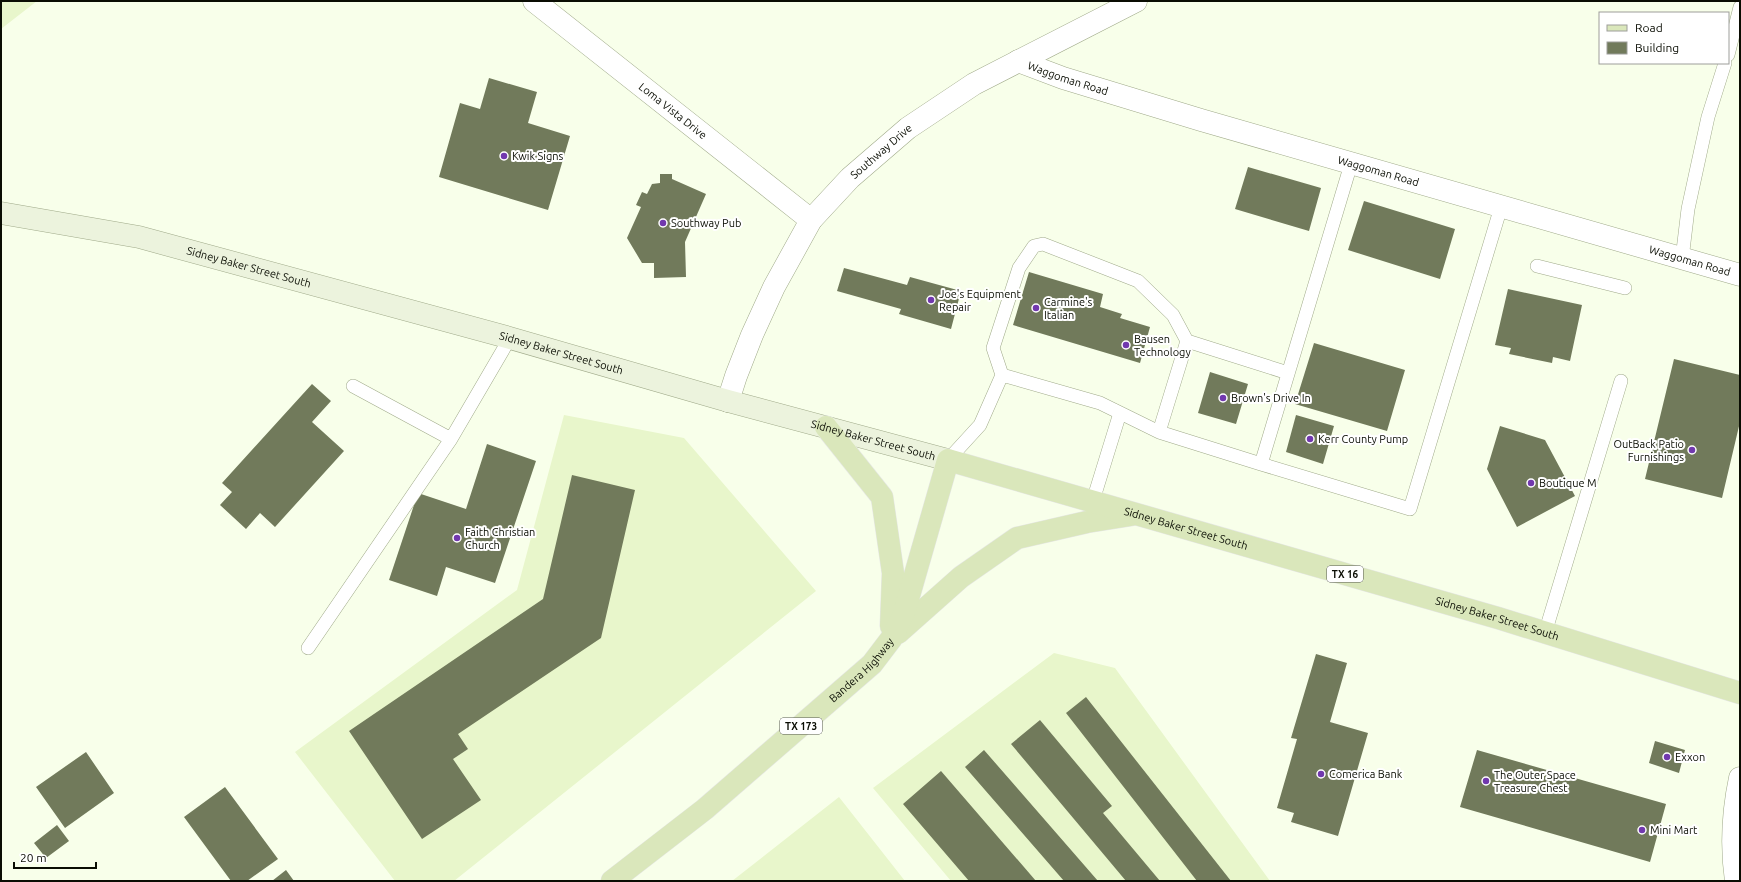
<svg xmlns="http://www.w3.org/2000/svg" width="1741" height="882" font-family="Ubuntu,sans-serif">
	<style>
		.built { fill: #e8f6cb }
		.building { fill: #717a5b }
		.lines { fill: none; stroke-linecap: round; stroke-linejoin: round }
		.service-casing { stroke: #a0aa8a; stroke-width: 14 }
		.minor-casing { stroke: #a0aa8a; stroke-width: 23 }
		.secondary-casing { stroke: #a0aa8a; stroke-width: 23 }
		.primary-casing { stroke: #e6e7e6; stroke-width: 23 }
		.service { stroke: #fff; stroke-width: 13 }
		.minor { stroke: #fff; stroke-width: 22 }
		.secondary { stroke: #ecf3dd; stroke-width: 22 }
		.primary { stroke: #dae7bb; stroke-width: 22 }
		.poi-dot { fill: #7138ae; stroke: #fff; stroke-width: 1.5 }
		.labels { text-anchor: middle; stroke-width: 4; stroke-linejoin: round; paint-order: stroke }
		.shield { fill: #fff; stroke: #54564f; stroke-width: 1 }
		.shield-label { font-size: 10px; font-weight: bold; fill: #0a0d03 }
		.street-label { font-size: 11px; fill: #0a0d03; stroke: #fff }
		.poi-label { font-size: 11px; fill: #0a0d03; stroke: #fff; text-anchor: start }
	</style>
	<rect width="100%" height="100%" fill="#f8ffea"/>
	<path class="built" d="M1,1H37L1,29Z
		M564,415L684,438L816,591L454,881H395L295,752L517,590Z
		M1054,653L1115,668L1270,881H951L873,788Z
		M839,797L905,881H732Z"/>
	<path class="building" d="M489,78L537,92L528,123L570,136L548,210L439,177L460,103L480,109Z
		M1248,167L1321,188L1309,231L1235,209Z
		M660,174H672V179L706,194L685,242L686,277L654,278V263H642L627,238L641,207L636,205L642,192L647,194L652,184L660,183Z
		M1364,201L1455,229L1440,279L1348,250Z
		M844,268L907,285L910,277L961,291L951,329L899,314L901,309L837,291Z
		M1029,272L1103,294L1100,307L1122,314L1120,318L1150,327L1140,363L1013,325Z
		M1508,289L1582,305L1570,361L1553,357L1552,363L1509,354L1511,348L1495,345Z
		M1314,343L1405,370L1387,431L1295,404Z
		M1674,359L1740,375V422L1722,498L1645,479Z
		M1210,372L1248,384L1236,424L1198,413Z
		M312,384L331,401L312,422L344,451L275,527L260,513L246,529L220,505L232,492L222,483Z
		M1296,415L1334,426L1323,464L1286,452Z
		M1500,426L1545,440L1575,496L1517,527L1487,469Z
		M487,444L536,461L495,583L446,567L437,596L389,580L418,493L466,509Z
		M572,475L635,490L601,638L458,734L468,749L453,759L481,800L422,839L349,731L543,599Z
		M1316,654L1347,663L1330,722L1368,733L1338,836L1291,822L1294,813L1277,808L1297,739L1291,738Z
		M1086,697L1231,881H1197L1066,713Z
		M1040,720L1112,806L1103,813L1160,881H1126L1011,744Z
		M1655,741L1685,750L1679,773L1649,763Z
		M984,750L1098,881H1064L965,767Z
		M1477,750L1666,804L1650,862L1460,807Z
		M86,752L114,793L65,828L36,787Z
		M941,771L1036,881H969L903,804Z
		M225,787L278,859L247,881H231L184,817Z
		M57,825L69,841L46,858L34,843Z
		M286,870L294,881H272Z"/>
	<g class="lines">
		<defs>
			<path id="service" d="M1728,55L1740,7
				M1351,164L1261,464L1410,509L1501,207
				M1682,259L1688,209L1708,117L1725,63
				M1537,266L1625,288
				M1002,375L993,348L1019,268L1034,246L1043,244L1138,281L1173,315L1187,341
				M353,386L451,439
				M948,460L980,425L1002,375L1100,403L1159,432
				M1261,464L1159,432L1187,341L1288,373
				M1091,507L1120,413
				M1545,633L1621,381
				M308,648L451,439L510,338"/>
			<g id="minor">
				<path id="s1" d="M534,1L811,220"/>
				<path id="s2" d="M1018,61L1063,78L1201,120L1740,275"/>
				<path id="s3" d="M728,401L736,376L752,335L774,287L811,220L850,178L908,128L974,84L1136,1"/>
				<path d="M1736,881C1731,847 1733,811 1740,778"/>
			</g>
			<g id="secondary">
				<path id="s4" d="M1,213L139,237L510,338L728,401L948,460"/>
			</g>
			<g id="primary">
				<path d="M826,427L882,497L893,573L891,626"/>
				<path d="M898,633L961,577L1017,538L1087,522L1131,515"/>
				<path id="s5" d="M612,881L705,809L872,664L891,639L904,613L948,460L1498,618L1740,693"/>
			</g>
		</defs>
		<use href="#service" class="service-casing"/>
		<use href="#minor" class="minor-casing"/>
		<use href="#secondary" class="secondary-casing"/>
		<use href="#primary" class="primary-casing"/>
		<use href="#service" class="service"/>
		<use href="#minor" class="minor"/>
		<use href="#secondary" class="secondary"/>
		<use href="#primary" class="primary"/>
	</g>
	<g class="poi-dot">
		<circle cx="504" cy="156" r="4"/>
		<circle cx="663" cy="223" r="4"/>
		<circle cx="931" cy="300" r="4"/>
		<circle cx="1036" cy="308" r="4"/>
		<circle cx="1126" cy="345" r="4"/>
		<circle cx="1223" cy="398" r="4"/>
		<circle cx="1310" cy="439" r="4"/>
		<circle cx="1692" cy="450" r="4"/>
		<circle cx="1531" cy="483" r="4"/>
		<circle cx="457" cy="538" r="4"/>
		<circle cx="1667" cy="757" r="4"/>
		<circle cx="1321" cy="774" r="4"/>
		<circle cx="1486" cy="781" r="4"/>
		<circle cx="1642" cy="830" r="4"/>
	</g>
	<g class="labels">
		<g class="shield">
			<rect x="1327" y="566" width="36" height="16" rx="3"/>
			<rect x="780" y="718" width="42" height="16" rx="3"/>
		</g>
		<g class="shield-label">
			<text x="1345" y="578">TX 16</text>
			<text x="801" y="730">TX 173</text>
		</g>
		<g class="street-label">
			<text dy="4" stroke="none"><textPath href="#s2" startOffset="53">Waggoman Road</textPath></text>
			<text dy="4" stroke="none"><textPath href="#s1" startOffset="177">Loma Vista Drive</textPath></text>
			<text dy="4" stroke="none"><textPath href="#s3" startOffset="298">Southway Drive</textPath></text>
			<text dy="4" stroke="none"><textPath href="#s2" startOffset="377">Waggoman Road</textPath></text>
			<text dy="4" stroke="none"><textPath href="#s2" startOffset="701">Waggoman Road</textPath></text>
			<text dy="4" stroke="none"><textPath href="#s4" startOffset="254">Sidney Baker Street South</textPath></text>
			<text dy="4" stroke="none"><textPath href="#s4" startOffset="578">Sidney Baker Street South</textPath></text>
			<text dy="4" stroke="none"><textPath href="#s4" startOffset="902">Sidney Baker Street South</textPath></text>
			<text dy="4" stroke="none"><textPath href="#s5" startOffset="806">Sidney Baker Street South</textPath></text>
			<text dy="4" stroke="none"><textPath href="#s5" startOffset="1130">Sidney Baker Street South</textPath></text>
			<text dy="4" stroke="none"><textPath href="#s5" startOffset="327">Bandera Highway</textPath></text>
		</g>
		<g class="poi-label">
			<text x="512" y="160">Kwik Signs</text>
			<text x="671" y="227">Southway Pub</text>
			<text x="939" y="298">Joe's Equipment<tspan x="939" dy="13">Repair</tspan></text>
			<text x="1044" y="306">Carmine's<tspan x="1044" dy="13">Italian</tspan></text>
			<text x="1134" y="343">Bausen<tspan x="1134" dy="13">Technology</tspan></text>
			<text x="1231" y="402">Brown's Drive In</text>
			<text x="1318" y="443">Kerr County Pump</text>
			<text x="1684" y="448" text-anchor="end">OutBack Patio<tspan x="1684" dy="13">Furnishings</tspan></text>
			<text x="1539" y="487">Boutique M</text>
			<text x="465" y="536">Faith Christian<tspan x="465" dy="13">Church</tspan></text>
			<text x="1675" y="761">Exxon</text>
			<text x="1329" y="778">Comerica Bank</text>
			<text x="1494" y="779">The Outer Space<tspan x="1494" dy="13">Treasure Chest</tspan></text>
			<text x="1650" y="834">Mini Mart</text>
		</g>
	</g>
	<rect width="1741" height="882" fill="none" stroke="#0a0d03" stroke-width="4"/>
	<rect x="1599" y="12" width="130" height="52" fill="#ffffff" stroke="#9d9e9a"/>
	<rect x="1607" y="25" width="20" height="6" fill="#dae7bb" stroke="#9d9e9a"/>
	<text x="1635" y="32" font-size="12" fill="#0a0d03">Road</text>
	<rect x="1607" y="42" width="20" height="12" fill="#717a5b" stroke="#9d9e9a"/>
	<text x="1635" y="52" font-size="12" fill="#0a0d03">Building</text>
	<path d="M14 862v6h82v-6" fill="none" stroke="#0a0d03" stroke-width="2"/>
	<text x="20" y="862" font-size="12" fill="#0a0d03" stroke="#ffffff" stroke-width="3" paint-order="stroke">20 m</text>
</svg>
